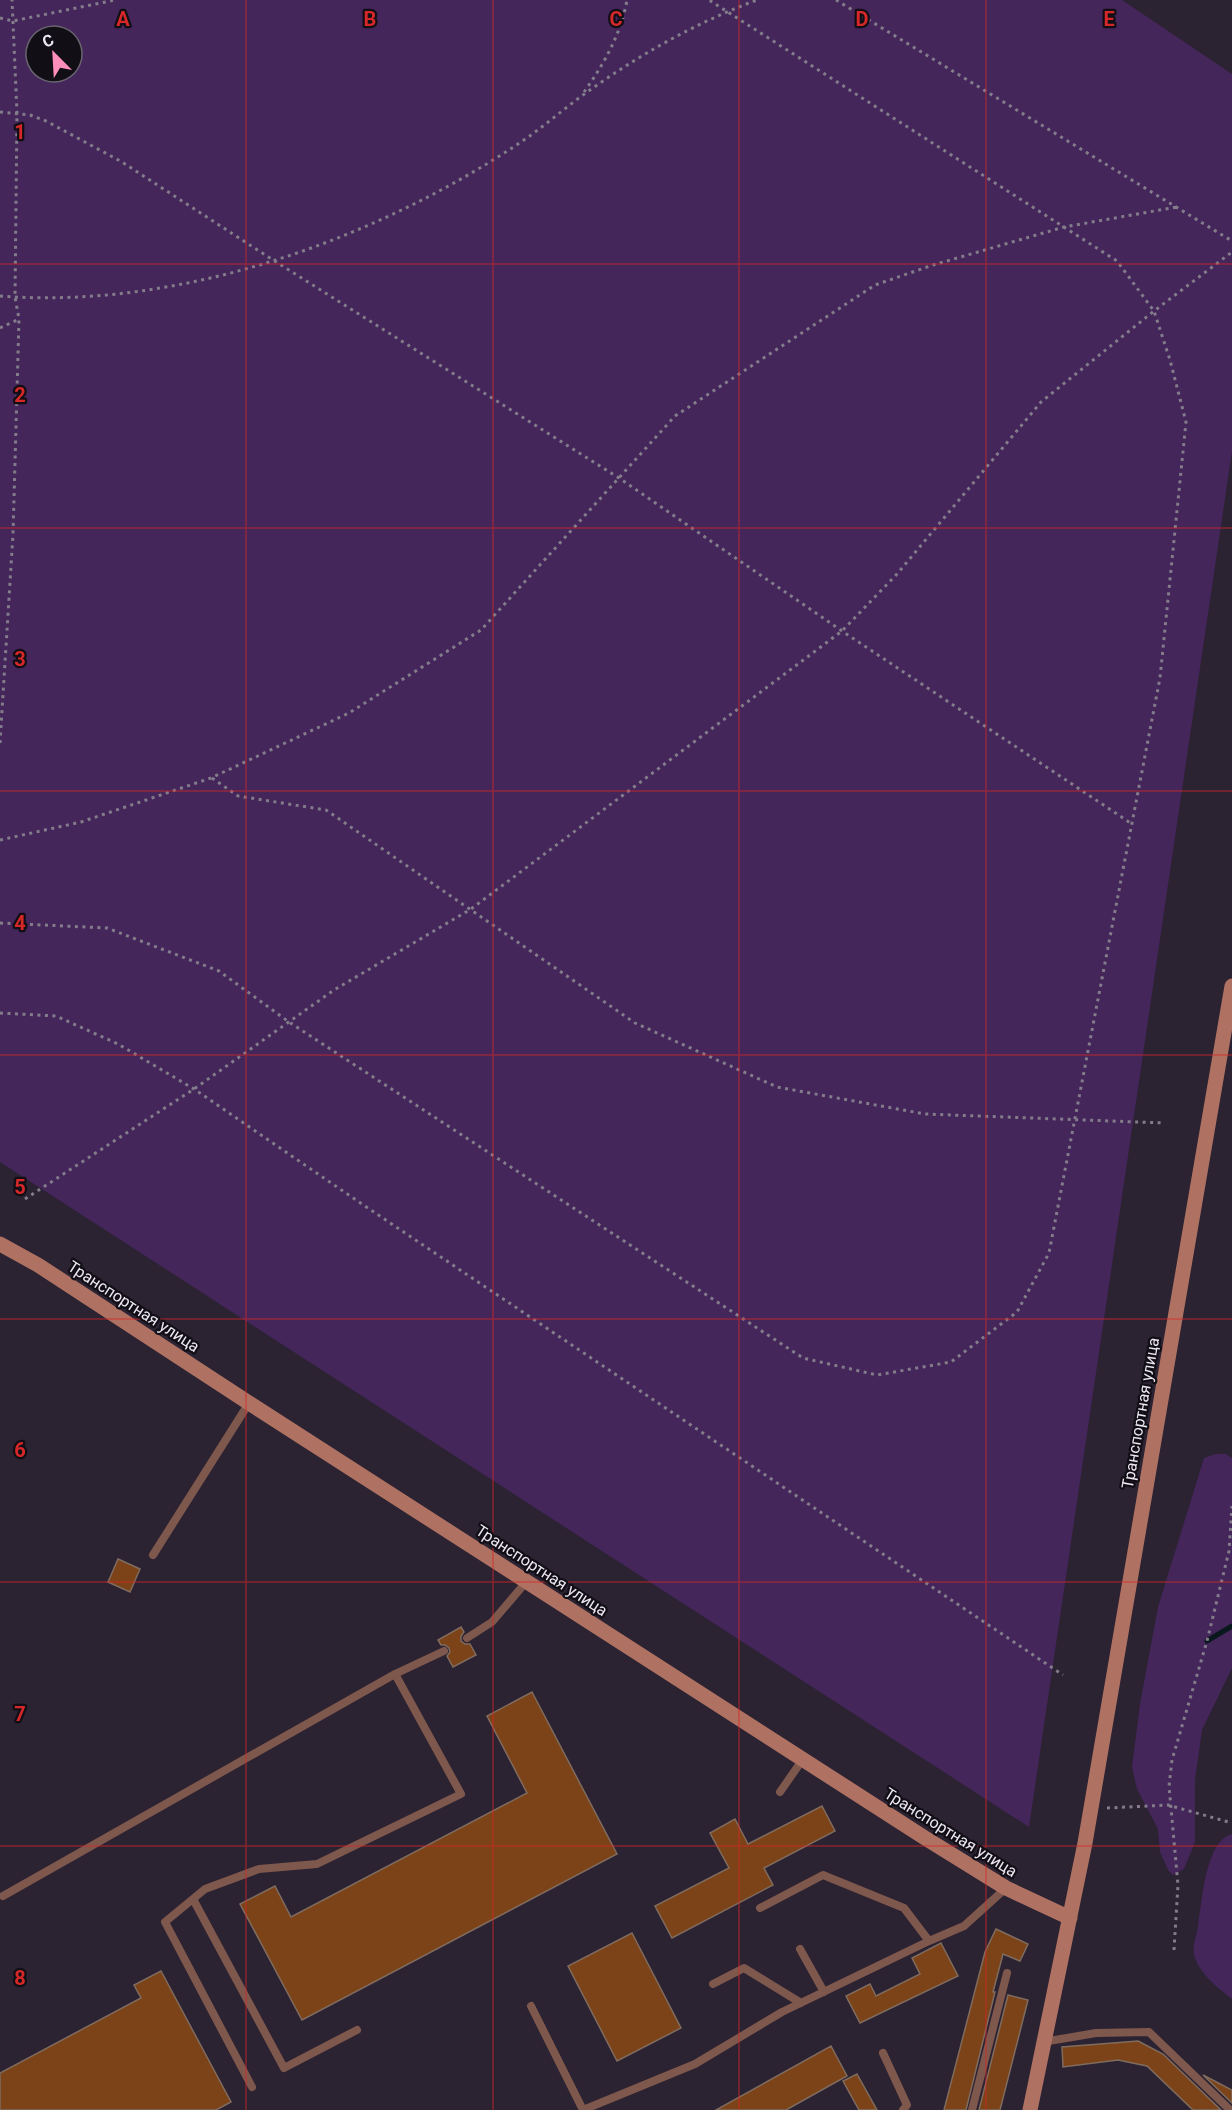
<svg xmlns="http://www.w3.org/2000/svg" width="1232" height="2110" font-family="Roboto,sans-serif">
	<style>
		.green { fill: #44265b; fill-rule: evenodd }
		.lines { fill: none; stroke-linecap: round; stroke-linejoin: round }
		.stream { stroke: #08181c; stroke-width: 5 }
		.building { fill: #7b4317; stroke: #806c5f; stroke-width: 1.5 }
		.path { stroke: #837c8a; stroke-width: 3; stroke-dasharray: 3 4.5; stroke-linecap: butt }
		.lane { stroke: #7e574d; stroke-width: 8 }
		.secondary { stroke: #af7262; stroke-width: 15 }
		.grid { fill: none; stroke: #d62828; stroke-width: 1.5; stroke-opacity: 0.55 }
		.labels { text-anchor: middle; stroke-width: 4.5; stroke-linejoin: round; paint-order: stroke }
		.street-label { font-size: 16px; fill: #ede8f3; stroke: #110e15 }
		.grid-label { font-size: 20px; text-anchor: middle; font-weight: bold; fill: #d62828; stroke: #110e15; stroke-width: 4.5; stroke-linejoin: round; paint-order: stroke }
	</style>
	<rect width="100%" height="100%" fill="#2b2232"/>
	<path class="green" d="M0,0H1122L1232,74V451L1029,1827L0,1162ZM36,36H72V72H36Z
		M1216,1454H1226L1232,1458V1668L1202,1730L1195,1780V1842L1184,1869L1173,1875L1168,1870L1160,1852L1158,1829L1137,1789L1132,1767L1140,1704L1158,1607L1204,1458Z
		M1232,1834V1999C1218,1988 1201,1975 1195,1958C1191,1947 1197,1936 1198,1926C1202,1903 1205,1841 1232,1834Z"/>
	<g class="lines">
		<path class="stream" d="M1207,1641L1232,1626"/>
	</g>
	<path class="building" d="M118,1559L140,1569L130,1592L108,1582Z
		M461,1627L464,1632L461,1636V1641L465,1644H470L476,1655L453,1667L447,1656L450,1652L449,1648L445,1645H441L438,1640Z
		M532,1692L617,1854L302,2020L240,1904L275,1886L291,1917L527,1793L487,1716Z
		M822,1806L835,1831L764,1868L773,1885L672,1938L655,1906L729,1868L710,1833L735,1819L748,1844Z
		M996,1929L1028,1944L1020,1961L1003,1954L993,1992H995L966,2110H944L985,1952Z
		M632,1933L681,2028L617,2061L568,1966Z
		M941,1943L958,1976L860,2023L846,1996L870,1984L876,1996L920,1974L912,1958Z
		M161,1971L231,2102L216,2110H0V2073L141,1998L134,1985Z
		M1008,1995L1028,2000L1000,2110H979Z
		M1138,2041L1163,2054L1221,2110H1193L1147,2066L1118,2060L1063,2067L1062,2047Z
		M831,2046L847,2076L786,2110H716Z
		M857,2074L877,2110H859L843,2081Z
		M1203,2075L1232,2090V2103Z"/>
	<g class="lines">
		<path class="path" d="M836,0L1232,241
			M0,18L13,21L115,0
			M584,92C604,64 621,34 627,0
			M0,112L30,115L46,121L122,162L273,260L619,478L842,631L1132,824
			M0,296C177,310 372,241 518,144C541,129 561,111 583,95C637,56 695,23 757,0
			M0,328L19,319
			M0,743L13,534L19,319L15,297L17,113L12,0
			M212,778L238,796L326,810L635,1023L777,1087L925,1114L1164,1123
			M0,840L81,822L211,778L349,713L481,630L675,416L875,285L933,265L1064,227L1177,207
			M0,923L107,928L219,971L289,1022L803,1358L877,1375L951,1362L1017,1312L1049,1253L1160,678L1186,422L1170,360L1154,311L1117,261L709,0
			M0,1013L56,1016L118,1044L194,1089L356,1200L1063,1675
			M25,1199L194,1089L334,990L471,909L842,631L897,574L1041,402L1154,311L1232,252
			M1107,1808L1168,1805L1232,1823
			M1174,1950L1178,1885L1169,1786L1172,1760L1207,1641L1229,1551L1232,1506"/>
		<path class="lane" d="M153,1555L249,1403
			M467,1638L492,1622L527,1581
			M780,1792L803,1759
			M3,1896L395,1674L444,1651
			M193,1899L284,2068L357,2030
			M760,1908L823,1875L904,1908L929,1941
			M800,1949L824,1992
			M713,1984L744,1968L801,2003
			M531,2006L583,2110L695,2064L782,2012L929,1941L964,1926L1006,1888
			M1043,2042L1096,2033L1149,2032L1230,2110
			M883,2053L907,2105L903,2110
			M252,2087L165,1922L205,1889L259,1869L317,1864L461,1794L395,1674
			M972,2110L1007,1973"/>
		<path class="secondary" d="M0,1244L38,1265L249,1403L925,1838L1006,1888L1070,1918
			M1030,2110L1085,1843L1232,986"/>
	</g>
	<path class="grid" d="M246,0V2110M493,0V2110M739,0V2110M986,0V2110M0,264H1232M0,528H1232M0,791H1232M0,1055H1232M0,1319H1232M0,1582H1232M0,1846H1232"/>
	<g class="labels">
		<g class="street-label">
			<text transform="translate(134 1306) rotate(33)" y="6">Транспортная улица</text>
			<text transform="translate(1140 1413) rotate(-80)" y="6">Транспортная улица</text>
			<text transform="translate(542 1570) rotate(33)" y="6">Транспортная улица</text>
			<text transform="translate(951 1832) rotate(32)" y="6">Транспортная улица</text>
		</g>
	</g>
	<g class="grid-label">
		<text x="123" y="26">A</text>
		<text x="370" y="26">B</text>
		<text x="616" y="26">C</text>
		<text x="862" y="26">D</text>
		<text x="1109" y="26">E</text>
		<text x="20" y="139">1</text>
		<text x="20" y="402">2</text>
		<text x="20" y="666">3</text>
		<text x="20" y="930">4</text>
		<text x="20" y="1194">5</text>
		<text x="20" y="1457">6</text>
		<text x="20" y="1721">7</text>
		<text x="20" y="1985">8</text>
	</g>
	<g transform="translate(54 54) rotate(336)"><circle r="28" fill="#110e15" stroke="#69656e" stroke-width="1.5"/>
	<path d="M0-4.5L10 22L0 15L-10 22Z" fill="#ff8eb9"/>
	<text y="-9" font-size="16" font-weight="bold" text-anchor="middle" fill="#ede8f3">С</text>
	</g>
</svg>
